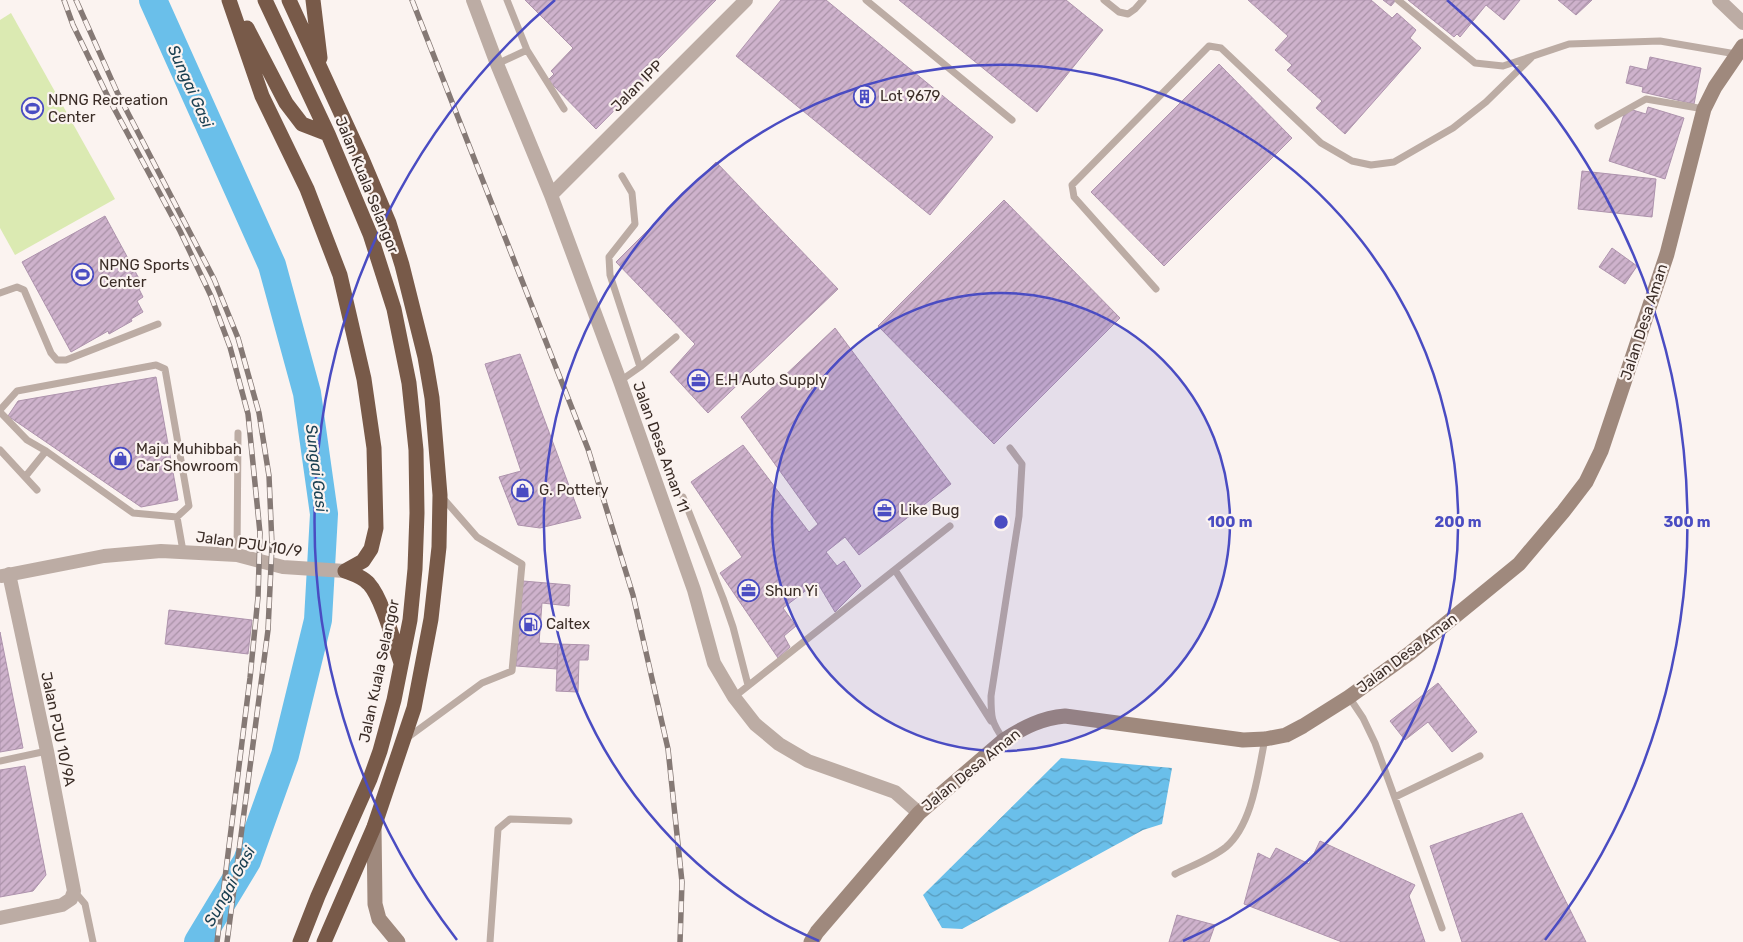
<svg xmlns="http://www.w3.org/2000/svg" width="1743" height="942" font-family="Rubik,sans-serif">
	<style>
		.pitch { fill: #dbeab2 }
		.water { fill: url(#water-waves) }
		.lines { fill: none; stroke-linecap: round; stroke-linejoin: round }
		.river { stroke: #6abfea; stroke-width: 28 }
		.building { fill: url(#building-hatch); stroke: #ae93ad }
		.lane { stroke: #bcaca4; stroke-width: 7 }
		.street { stroke: #bcaca4; stroke-width: 14 }
		.secondary { stroke: #9f897d; stroke-width: 15 }
		.highway { stroke: #785a49; stroke-width: 15 }
		.rail-casing { stroke: #857975; stroke-width: 5.5 }
		.rail { stroke: #fbf3f0; stroke-width: 4; stroke-dasharray: 11; stroke-linecap: butt }
		.ring { fill: none; stroke: #4a4cc2; stroke-width: 2.5 }
		.labels { text-anchor: middle; stroke-width: 4.5; stroke-linejoin: round; paint-order: stroke }
		.street-label { font-size: 15px; fill: #3b2d27; stroke: #fbf3f0 }
		.poi-label { font-size: 15px; fill: #3b2d27; stroke: #fbf3f0; text-anchor: start }
		.water-label { font-size: 16px; font-style: italic; fill: #1a4052; stroke: #fbf3f0 }
		.centre { fill: #4a4cc2; stroke: #fbf3f0; stroke-width: 2.5 }
		.ring-label { font-size: 15px; text-anchor: middle; font-weight: bold; fill: #4a4cc2; stroke: #fbf3f0; stroke-width: 4.5; stroke-linejoin: round; paint-order: stroke }
	</style>
	<defs>
		<pattern id="water-waves" width="16" height="10" patternUnits="userSpaceOnUse" patternTransform="scale(1.25)"><rect width="16" height="10" fill="#6abfea"/><path d="M0 5q4-4 8 0t8 0" fill="none" stroke="#589cbe"/></pattern>
		<pattern id="building-hatch" width="6" height="6" patternUnits="userSpaceOnUse" patternTransform="scale(1.25)"><rect width="6" height="6" fill="#ceb2cc"/><path d="M-1 1l2-2M0 6l6-6M5 7l2-2" fill="none" stroke="#a891a6"/></pattern>
	</defs>
	<rect width="100%" height="100%" fill="#fbf3f0"/>
	<path class="pitch" d="M11,13L115,199L15,255L0,228V20Z"/>
	<path class="water" d="M1061,758L1172,768L1162,824L1143,830L962,929L942,928L923,895Z"/>
	<g class="lines">
		<path class="river" d="M153,0L272,265L307,393L324,514L318,620L285,755L247,861L198,942"/>
	</g>
	<path class="building" d="M525,0H716L653,64L656,68L596,129L548,80L554,74L551,71L573,48Z
		M781,0H826L993,137L930,215L736,56Z
		M899,0H1066L1103,30L1037,112Z
		M1248,0H1371L1392,18L1397,13L1416,30L1410,38L1421,48L1345,134L1316,108L1322,101L1287,70L1292,65L1275,50L1288,36Z
		M1383,0H1396L1391,6Z
		M1408,0H1520L1504,20L1486,5L1460,37L1457,34L1454,37Z
		M1558,0H1592L1576,15Z
		M1650,57L1701,68L1694,104L1642,92L1643,87L1626,83L1630,66L1647,70Z
		M1219,64L1292,138L1164,266L1091,192Z
		M1648,107L1684,118L1665,179L1609,161L1626,108L1646,114Z
		M716,162L838,289L708,413L670,372L695,344L616,262Z
		M1582,171L1656,179L1652,217L1578,209Z
		M1004,200L1120,318L994,444L878,326Z
		M105,216L143,286L139,289L143,297L137,301L143,312L131,319L132,321L109,334L108,331L71,352L22,262Z
		M1612,248L1637,266L1625,284L1599,267Z
		M835,328L951,484L859,555L845,537L826,552L837,566L844,561L861,586L835,612L817,582L783,608L796,626L784,636L790,647L778,658L720,573L742,557L691,482L743,445L809,532L818,524L741,417Z
		M520,354L581,518L540,528L518,525L499,477L521,471L485,364Z
		M156,377L178,500L141,507L8,416L18,401Z
		M523,581L570,585L569,606L542,603L539,643L558,644L557,669L516,666Z
		M169,610L252,620L248,654L165,644Z
		M0,632L23,748L0,752Z
		M558,644L589,645L588,660H579L578,692L556,691Z
		M1438,683L1477,732L1452,752L1428,722L1405,740L1390,721Z
		M25,766L46,875L33,891L0,897V770Z
		M1522,813L1586,942H1462L1430,846Z
		M1320,841L1415,885L1409,896L1425,942H1342L1244,904L1258,853L1270,859L1276,848L1309,864Z
		M1177,915L1215,925L1209,942H1169Z"/>
	<g class="lines">
		<path class="lane" d="M507,0L527,50L564,109
			M866,0L1012,120
			M1104,0L1119,12L1128,14L1135,9L1143,0
			M1398,0L1475,63L1503,66L1569,44L1660,41L1736,54
			M497,64L527,50
			M1598,126L1646,99L1704,109
			M622,176L632,193L635,224L609,257L610,275L640,367
			M1156,289L1074,197L1072,185L1209,46L1221,48L1321,143L1352,161L1371,165L1394,162L1453,128L1486,102L1532,57
			M0,293L17,287L24,290L51,353L57,360H66L158,324
			M620,381L640,367L676,337
			M0,410L17,391L156,365L165,369L189,506L177,517L133,513L46,451L27,440L0,412
			M0,450L37,490
			M25,477L46,451
			M683,497L723,598L733,627L748,685
			M177,517L183,551
			M237,555L238,433
			M895,570L991,721
			M734,697L950,526
			M1349,697L1363,718L1375,743L1442,928
			M407,738L482,683L512,671L522,564L477,537L442,497
			M1004,740C991,722 991,717 991,696L1019,516L1022,464L1010,448
			M0,761L47,751
			M1395,797L1480,756
			M1175,874C1191,866 1211,859 1226,847C1253,824 1258,772 1265,739
			M74,891L85,904L93,942
			M490,942L498,829L510,819L569,821"/>
		<path class="street" d="M473,0L497,64L551,195L620,381L694,590L714,663L734,697L755,724L779,744L808,761L895,792L919,813
			M1719,0L1743,23
			M551,195L746,0
			M2,576L104,556L161,551L237,555L283,567L345,571
			M0,918L62,905L71,899L74,891L47,751L9,574"/>
		<path class="secondary" d="M374,827L375,904L379,919L398,942
			M811,942L817,932L919,813L1004,740C1024,727 1042,718 1065,716L1243,740L1265,739L1286,735L1303,726L1349,697L1410,653L1519,564L1563,512L1586,482L1601,451L1667,254L1704,109L1715,87L1743,46"/>
		<path class="highway" d="M229,0L262,96L307,189L340,275L364,379L374,448L376,528L371,549L363,561L345,571
			M265,0L328,134L370,234L394,309L409,383L416,450L417,513L415,569L410,620L394,700L380,751L370,779L318,896L300,942
			M289,0L362,159L389,223L402,265L425,357L432,398L440,495L439,547L431,619L414,708L374,827L324,942
			M313,0L320,58
			M247,28L286,103L302,124L328,134
			M345,571C353,574 363,577 369,584C382,598 394,643 401,663"/>
		<defs>
			<path id="rail" d="M64,0L73,25L109,99L180,231L211,296L230,347L248,414L260,533L258,597L250,678L217,942
				M76,0L117,92L214,279L238,338L259,413L269,476L272,545L268,630L227,942
				M412,0L588,449L633,595L668,749L682,882L680,942"/>
		</defs>
		<use href="#rail" class="rail-casing"/>
		<use href="#rail" class="rail"/>
	</g>
	<circle cx="1001" cy="522" r="229" fill="#4a4cc2" fill-opacity=".12"/>
	<g class="ring">
		<circle cx="1001" cy="522" r="229"/>
		<path d="M819 941A457 457 0 1 1 1183 941"/>
		<path d="M457 940A686 686 0 0 1 555 0M1447 0A686 686 0 0 1 1545 940"/>
	</g>
	<defs>
		<symbol id="building-ring" viewBox="-11 -11 22 22"><circle r="9.5" fill="#fbf3f0" stroke="#4a4cc2" stroke-width="1.5"/><path d="M-4-6H4V6H1V3H-1V6H-4ZM-2.5-4.3h1.7v1.8h-1.7ZM.8-4.3h1.7v1.8H.8ZM-2.5-1h1.7V.8h-1.7ZM.8-1h1.7V.8H.8Z" fill="#4a4cc2"/></symbol>
		<symbol id="stadium-ring" viewBox="-11 -11 22 22"><circle r="9.5" fill="#fbf3f0" stroke="#4a4cc2" stroke-width="1.5"/><path d="M0-5a6.5 5 0 1 0 0 10a6.5 5 0 1 0 0-10ZM-3.5-1.8h7v3.6h-7Z" fill="#4a4cc2"/></symbol>
		<symbol id="office-ring" viewBox="-11 -11 22 22"><circle r="9.5" fill="#fbf3f0" stroke="#4a4cc2" stroke-width="1.5"/><path d="M-6-3h4V-5.5h4V-3h4V5H-6ZM-1-4.5V-3h2v-1.5ZM-6 0V1H6V0Z" fill="#4a4cc2"/></symbol>
		<symbol id="shop-ring" viewBox="-11 -11 22 22"><circle r="9.5" fill="#fbf3f0" stroke="#4a4cc2" stroke-width="1.5"/><path d="M-5-2.5h2.3a2.7 3.5 0 0 1 5.4 0H5L5.5 6h-11ZM-1.5-2.5h3a1.5 2.3 0 0 0-3 0Z" fill="#4a4cc2"/></symbol>
		<symbol id="fuel-ring" viewBox="-11 -11 22 22"><circle r="9.5" fill="#fbf3f0" stroke="#4a4cc2" stroke-width="1.5"/><path d="M-5.5-6h7V0h2V4h1.3V-2.5L3-4.5l.8-.8L6-3V5H2.5V1h-1V6h-7ZM-4.2-4.7v3.2H.2V-4.7Z" fill="#4a4cc2"/></symbol>
	</defs>
	<g fill-rule="evenodd">
		<use href="#building-ring" x="852" y="84" width="25" height="25"/>
		<use href="#stadium-ring" x="20" y="96" width="25" height="25"/>
		<use href="#stadium-ring" x="70" y="262" width="25" height="25"/>
		<use href="#office-ring" x="686" y="368" width="25" height="25"/>
		<use href="#shop-ring" x="108" y="446" width="25" height="25"/>
		<use href="#shop-ring" x="510" y="478" width="25" height="25"/>
		<use href="#office-ring" x="872" y="498" width="25" height="25"/>
		<use href="#office-ring" x="736" y="578" width="25" height="25"/>
		<use href="#fuel-ring" x="518" y="612" width="25" height="25"/>
	</g>
	<g class="labels">
		<g class="street-label">
			<text transform="translate(637 86) rotate(-45)" y="5">Jalan IPP</text>
			<text transform="translate(367 185) rotate(68)" y="5">Jalan Kuala Selangor</text>
			<text transform="translate(1644 322) rotate(-72)" y="5">Jalan Desa Aman</text>
			<text transform="translate(661 447) rotate(70)" y="5">Jalan Desa Aman 11</text>
			<text transform="translate(249 544) rotate(8)" y="5">Jalan PJU 10/9</text>
			<text transform="translate(1407 653) rotate(-37)" y="5">Jalan Desa Aman</text>
			<text transform="translate(379 671) rotate(-78)" y="5">Jalan Kuala Selangor</text>
			<text transform="translate(58 729) rotate(78)" y="5">Jalan PJU 10/9A</text>
			<text transform="translate(971 770) rotate(-39)" y="5">Jalan Desa Aman</text>
		</g>
		<g class="poi-label">
			<text x="880" y="101">Lot 9679</text>
			<text x="48" y="105">NPNG Recreation<tspan x="48" dy="17">Center</tspan></text>
			<text x="99" y="270">NPNG Sports<tspan x="99" dy="17">Center</tspan></text>
			<text x="715" y="385">E.H Auto Supply</text>
			<text x="136" y="454">Maju Muhibbah<tspan x="136" dy="17">Car Showroom</tspan></text>
			<text x="539" y="495">G. Pottery</text>
			<text x="900" y="515">Like Bug</text>
			<text x="765" y="596">Shun Yi</text>
			<text x="546" y="629">Caltex</text>
		</g>
		<g class="water-label">
			<text transform="translate(191 86) rotate(66)" y="6">Sungai Gasi</text>
			<text transform="translate(317 468) rotate(83)" y="6">Sungai Gasi</text>
			<text transform="translate(229 886) rotate(-61)" y="6">Sungai Gasi</text>
		</g>
	</g>
	<circle cx="1001" cy="522" r="8" class="centre"/>
	<g class="ring-label">
		<text x="1230" y="527">100 m</text>
		<text x="1458" y="527">200 m</text>
		<text x="1687" y="527">300 m</text>
	</g>
</svg>
